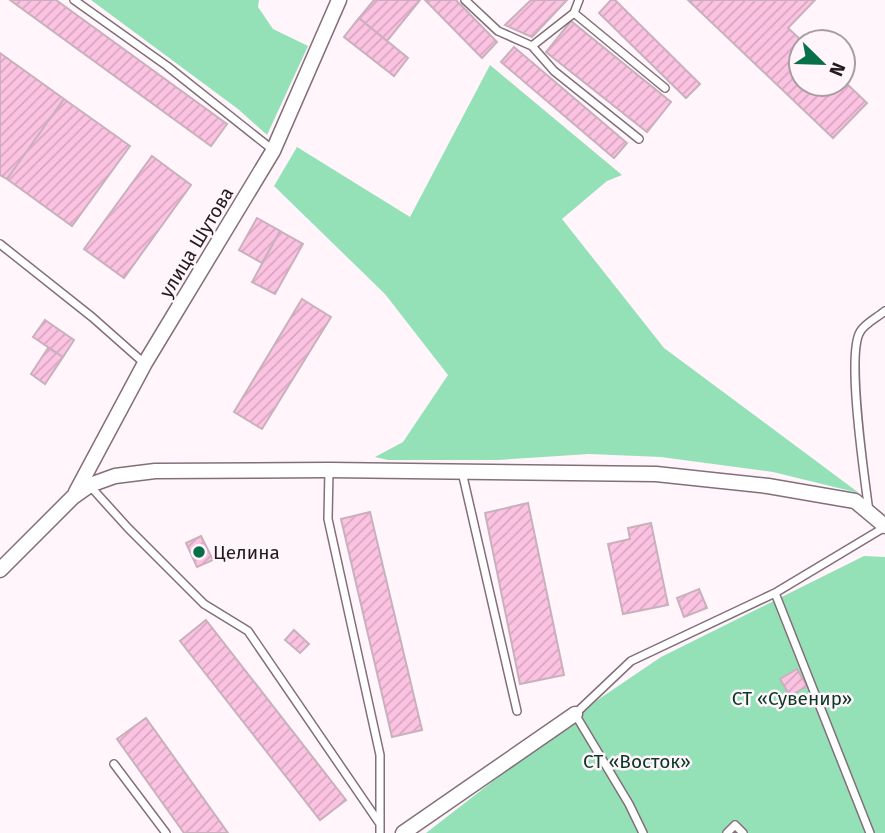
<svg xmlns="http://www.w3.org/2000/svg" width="885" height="833" font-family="'Fira Sans',sans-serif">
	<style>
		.green { fill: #94e1b8 }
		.building { fill: url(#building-hatch); stroke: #c8b1bd; stroke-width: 2 }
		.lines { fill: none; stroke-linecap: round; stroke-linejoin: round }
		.lane-casing { stroke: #836f79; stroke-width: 10 }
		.street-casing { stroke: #836f79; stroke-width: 17 }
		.lane { stroke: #fff; stroke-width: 7 }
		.street { stroke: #fff; stroke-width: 14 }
		.poi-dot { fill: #067149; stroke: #fff5fa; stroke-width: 2.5 }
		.labels { text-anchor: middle; stroke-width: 5; stroke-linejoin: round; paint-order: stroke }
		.street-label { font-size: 19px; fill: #221a1e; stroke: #fff5fa }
		.poi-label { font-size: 19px; fill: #221a1e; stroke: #fff5fa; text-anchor: start }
		.park-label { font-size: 19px; fill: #083924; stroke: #fff5fa }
	</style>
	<defs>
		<pattern id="building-hatch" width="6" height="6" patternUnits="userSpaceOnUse" patternTransform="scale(1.75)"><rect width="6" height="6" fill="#fcc2e1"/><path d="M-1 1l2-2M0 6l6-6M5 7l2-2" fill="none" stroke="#d8a6c1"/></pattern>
	</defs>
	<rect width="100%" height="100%" fill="#fff5fa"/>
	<path class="green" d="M91,0H259L258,7L273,29L308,46L267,135L238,109Z
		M490,65L622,175L607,181L562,219L664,348L859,493L773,472L661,457L589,454L498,460H388L375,457L403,442L448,375L385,294L274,186L297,147L410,217Z
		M864,556L885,557V833H426L599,699L661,657Z"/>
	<path class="building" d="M10,0H56L227,124L211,146Z
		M374,0H420L387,41L359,18Z
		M425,0H456L497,42L482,58Z
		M531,0H567L532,37L505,25Z
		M611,0H615L700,84L686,98L599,13Z
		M688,0H815L788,28L803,42L801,84H843V80L867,103L833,138Z
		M359,18L408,58L394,76L344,37Z
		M571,21L671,102L647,132L546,52Z
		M514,47L627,143L614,158L501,62Z
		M0,53L64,99L7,179L0,175Z
		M64,99L130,146L72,226L7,179Z
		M152,156L191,185L124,278L84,249Z
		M257,218L280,231L262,263L239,250Z
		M280,231L303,244L275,294L252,282Z
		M302,299L331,317L262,429L234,412Z
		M45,320L74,340L63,357L33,337Z
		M48,348L63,357L45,384L31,374Z
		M528,503L564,675L520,684L485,513Z
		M370,512L422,730L392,737L341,519Z
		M651,523L668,605L623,614L608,544L630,539L628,528Z
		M201,536L213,560L197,567L186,543Z
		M699,589L707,608L684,617L677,598Z
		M206,620L346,800L320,820L180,641Z
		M294,630L309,644L300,653L285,640Z
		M797,669L807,686L790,696L780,679Z
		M146,718L228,833H184L117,739Z"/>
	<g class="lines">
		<defs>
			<path id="lane" d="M74,0L167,66L273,150
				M465,0L498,31L532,46
				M579,0L574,13L665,88
				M574,13L532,46L554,71L639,139
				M0,244L92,317L144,363
				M329,470L328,519L380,755V833
				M462,472L517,711
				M90,486L128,528L204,604L248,631L380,824
				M869,512C865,480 846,355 860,332C864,324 878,317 885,311
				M775,593L870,833
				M114,764L166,833
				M643,833L629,804L575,714L631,661L775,593L885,527
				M727,833L735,825L743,833"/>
			<path id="street" d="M76,492L145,363L273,151L339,0
				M0,570L73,497L90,485L115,476L155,471L329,470L656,474L768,486L855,501L885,526
				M403,833L575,714"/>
		</defs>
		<use href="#lane" class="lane-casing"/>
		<use href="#street" class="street-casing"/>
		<use href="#lane" class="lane"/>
		<use href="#street" class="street"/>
	</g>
	<circle class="poi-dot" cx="199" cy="552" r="7"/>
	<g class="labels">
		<g class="street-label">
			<text transform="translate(196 242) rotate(-59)" y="7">улица Шутова</text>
		</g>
		<g class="poi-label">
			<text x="213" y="559">Целина</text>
		</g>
		<g class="park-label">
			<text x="792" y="705">СТ «Сувенир»</text>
			<text x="637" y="768">СТ «Восток»</text>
		</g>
	</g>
	<g transform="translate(822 63) rotate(113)"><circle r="33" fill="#fff5fa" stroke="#a79da2" stroke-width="2"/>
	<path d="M0-5L12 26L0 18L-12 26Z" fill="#067149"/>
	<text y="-10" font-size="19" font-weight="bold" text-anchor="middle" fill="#221a1e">N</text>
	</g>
</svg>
